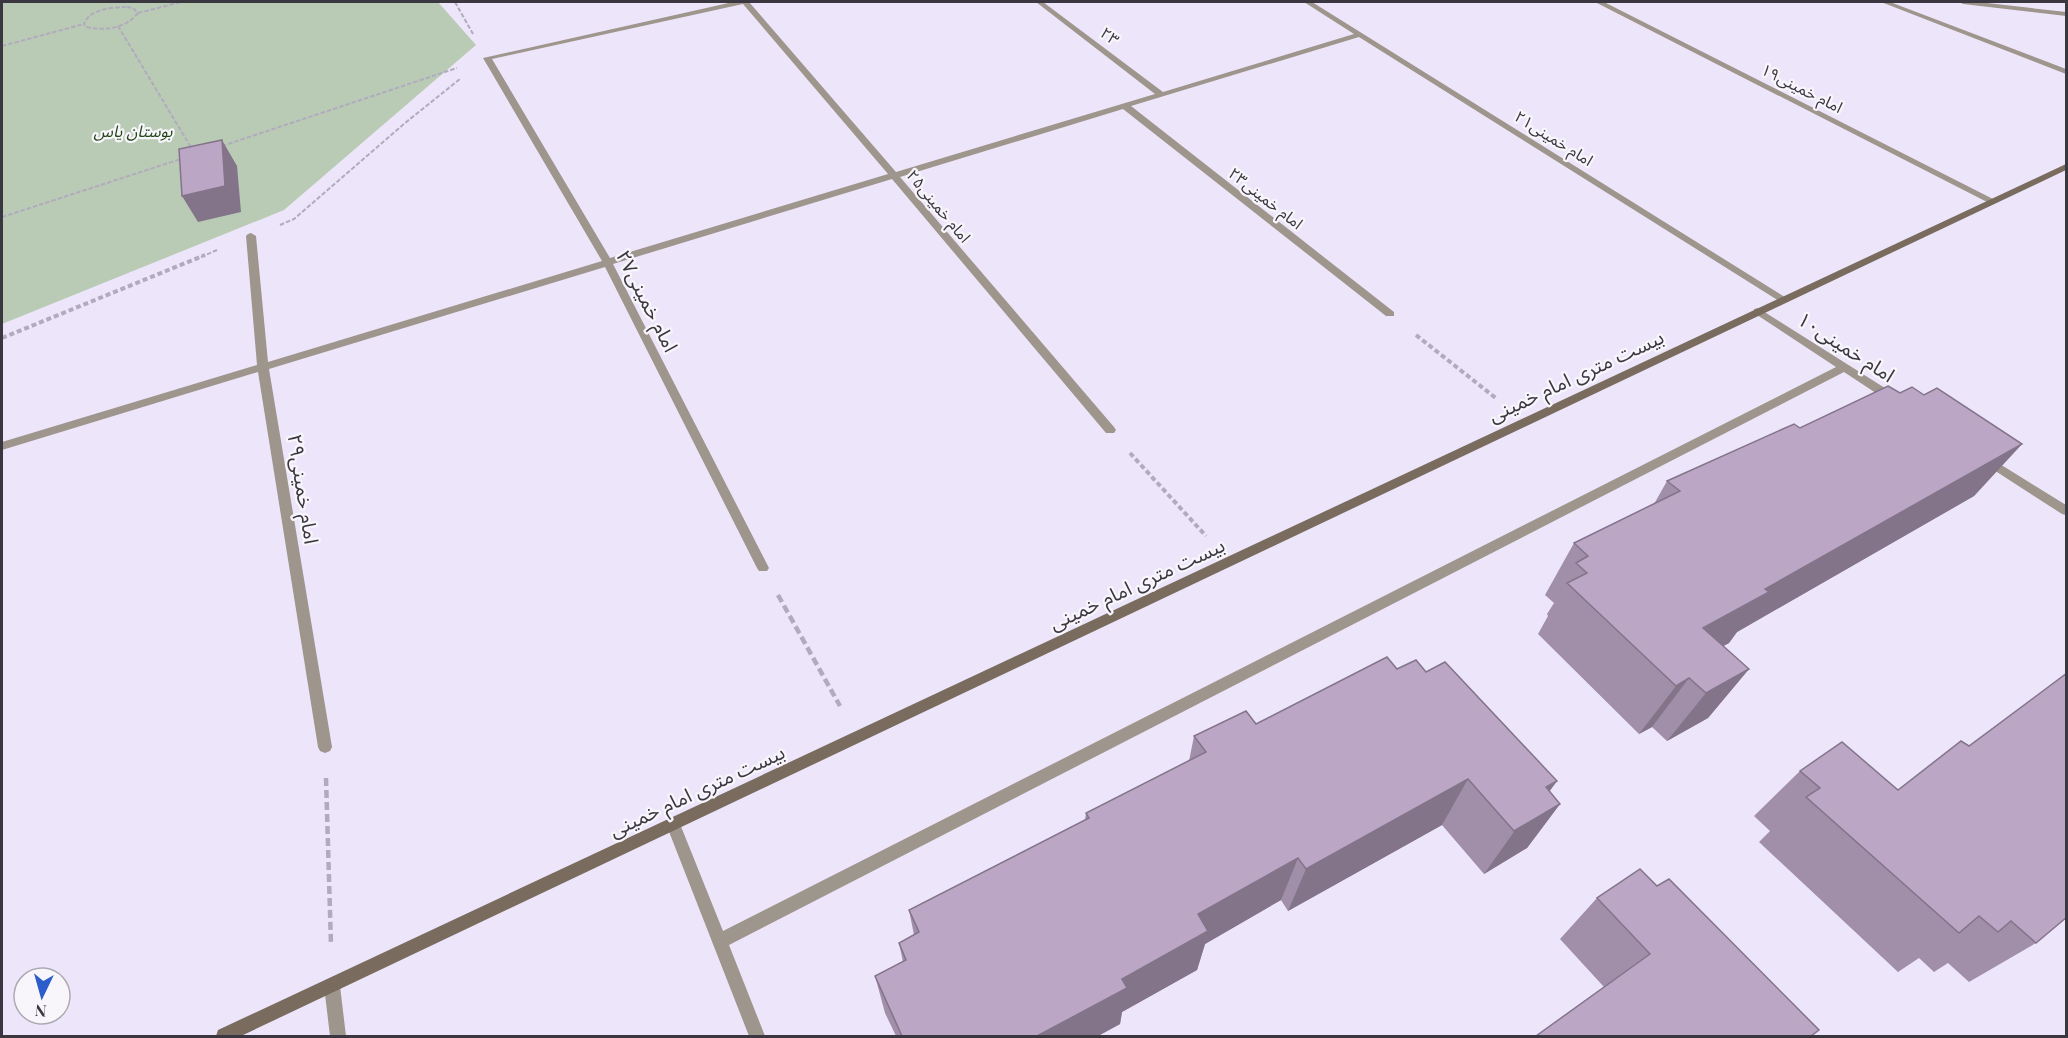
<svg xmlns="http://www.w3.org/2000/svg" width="2068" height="1038" font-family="'Playfair Display','Noto Sans Arabic',serif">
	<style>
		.green { fill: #b9cbb5 }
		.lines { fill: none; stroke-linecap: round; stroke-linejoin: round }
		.path-far2 { stroke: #b1abbd; stroke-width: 2; stroke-dasharray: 4.5 2; stroke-linecap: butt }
		.path-far1 { stroke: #b1abbd; stroke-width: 4; stroke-dasharray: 5 3; stroke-linecap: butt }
		.path { stroke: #b1abbd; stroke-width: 4.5; stroke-dasharray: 8 4; stroke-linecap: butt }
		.street { fill: #9e958c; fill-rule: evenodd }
		.secondary { fill: #796c5f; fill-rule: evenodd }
		.wall { fill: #a18fa9 }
		.shaded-wall { fill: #83748a }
		.building { fill: #bba6c5; stroke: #83748a; stroke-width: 1.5 }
		.labels { text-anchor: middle; stroke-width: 4.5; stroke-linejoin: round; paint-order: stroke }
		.far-street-label { font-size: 16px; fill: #3a3741; stroke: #f8f6fb }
		.far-park-label { font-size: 16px; font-style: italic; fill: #24461b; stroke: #f8f6fb }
		.street-label { font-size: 20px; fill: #3a3741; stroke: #f8f6fb }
	</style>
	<rect width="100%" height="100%" fill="#ede6fb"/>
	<path class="green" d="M2,2H438L476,45L284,210L2,324Z"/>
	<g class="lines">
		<path class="path-far2" d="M455,2L473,34
			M127,7L133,8L138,13C125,29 105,31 86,27L84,24C89,9 113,7 127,7Z
			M138,13L181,2
			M118,26L192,149
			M2,46L84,24
			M222,146L457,68
			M2,217L184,158
			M280,225L294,219L405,123L460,79
			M201,257L217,250"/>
		<path class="path-far1" d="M1416,335L1497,399
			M2,338L205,255
			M1130,453L1206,536"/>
		<path class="path" d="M778,595L840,706
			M326,778L331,945"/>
		<path class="street" d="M733,2H749L896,172L1155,94L1036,2H1043L1163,92L1354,34L1304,2H1312L1788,299L1787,301H1779L1359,37L1131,106L1394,312V316H1386L1123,109L900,177L1114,427L1116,430L1114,433H1106L892,179L613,264L769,568L767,571H759L757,568L605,267L269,369L332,747L330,751L325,753L320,751L318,747L258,372L2,450V442L257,365L246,236L248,234L251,233L256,236L268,362L602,261L483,58ZM743,4L888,174L610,258L492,59Z
			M1595,2H1604L1997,201L1995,203H1989Z
			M1881,2H1890L2066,69V74Z
			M1959,2H1978L2066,12V16L1963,4Z
			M1758,308L1896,395L1897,398L1896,401H1888L1844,372L729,945L765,1036H749L666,824L668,819L673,817L678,819L723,931L1836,367L1754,313V309Z
			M1987,456L2066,505V515L2062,514L1983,463L1981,460L1983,457Z
			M332,978L338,980L340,986L346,1036H330L324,986L326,980Z"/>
		<path class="secondary" d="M2066,164V170L241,1036H216L218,1030Z"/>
	</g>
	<path class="wall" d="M1900,393L1924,395L2022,444L1974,496L1737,632L1729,643L1723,646L1749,669L1708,718L1667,741L1652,727L1639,734L1538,634L1548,616L1547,614L1554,603L1545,595L1574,543L1654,504L1667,481L1800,428Z
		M1397,669L1426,672L1557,781L1549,791L1560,804L1527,848L1484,874L1442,825L1288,911L1281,900L1205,944L1197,970L1122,1012L1120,1024L1098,1036H896L885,1013L875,976L903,962L899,943L914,935L909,910L1085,820L1086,813L1189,761L1194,736L1256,724Z
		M1969,746L2036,943L1969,982L1948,963L1934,972L1919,958L1898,972L1759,842L1770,831L1754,816L1800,771L1898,790Z
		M1597,898L1811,1036L1604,987L1560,939Z"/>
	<path class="shaded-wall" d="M222,140L237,166L241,212L198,222L182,196Z
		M2022,444L1974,496L1737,632L1729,643L1666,678L1703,628L1765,589Z
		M1749,669L1708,718L1667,741L1706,693Z
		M1689,678L1652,727L1639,734L1676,686Z
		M1468,779L1442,825L1288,911L1306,869Z
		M1557,781L1526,824L1560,804L1527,848L1484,874L1546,787Z
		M1298,858L1281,900L1205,944L1197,970L1122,1012L1120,1024L1098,1036H1037L1122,979L1198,914Z"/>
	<path class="building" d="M222,140L225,186L182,196L179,149Z
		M1888,386L1900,393L1912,387L1924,395L1937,388L2022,444L1765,589L1769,592L1703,628L1749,669L1706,693L1689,678L1676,686L1567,583L1587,573L1576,563L1588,556L1574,543L1680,491L1667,481L1794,424L1800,428Z
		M1387,657L1397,669L1416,660L1426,672L1445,662L1557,781L1546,787L1560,804L1514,831L1468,779L1306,869L1298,858L1198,914L1208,931L1122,979L1127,988L1037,1036H902L875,976L906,960L899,943L919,932L909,910L1089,818L1086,813L1206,752L1194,736L1246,711L1256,724Z
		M2067,673V917L2036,943L2011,921L1998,932L1979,916L1959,933L1806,797L1820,788L1800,771L1842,742L1898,790L1961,741L1969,746Z
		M1640,869L1657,886L1669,879L1819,1030L1811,1036H1536L1650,954L1597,898Z"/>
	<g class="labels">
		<g class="far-street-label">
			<text transform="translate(1110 36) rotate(37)" y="6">۲۳</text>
			<text transform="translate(1802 88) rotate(27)" y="6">امام خمینی۱۹</text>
			<text transform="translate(1554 138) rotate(32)" y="6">امام خمینی۲۱</text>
			<text transform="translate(1266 198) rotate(38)" y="6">امام خمینی۲۳</text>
			<text transform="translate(939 206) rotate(50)" y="6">امام خمینی۲۵</text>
		</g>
		<g class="far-park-label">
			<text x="133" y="137">بوستان یاس</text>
		</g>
		<g class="street-label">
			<text transform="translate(647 301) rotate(63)" y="7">امام خمینی۲۷</text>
			<text transform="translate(1846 347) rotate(33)" y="7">امام خمینی۱۰</text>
			<text transform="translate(1576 376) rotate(-25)" y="7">بیست متری امام خمینی</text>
			<text transform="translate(303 489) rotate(81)" y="7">امام خمینی۲۹</text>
			<text transform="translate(1137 584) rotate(-25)" y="7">بیست متری امام خمینی</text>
			<text transform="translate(697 791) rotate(-25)" y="7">بیست متری امام خمینی</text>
		</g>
	</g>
	<rect width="2068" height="1038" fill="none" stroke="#3a3741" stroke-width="6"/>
	<g transform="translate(42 996) rotate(185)"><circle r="28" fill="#f8f6fb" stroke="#acaab1" stroke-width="1.5"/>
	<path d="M0-4.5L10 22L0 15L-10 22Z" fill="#2d5dcb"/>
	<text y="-9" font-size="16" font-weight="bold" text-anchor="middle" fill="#3a3741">N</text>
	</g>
</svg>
